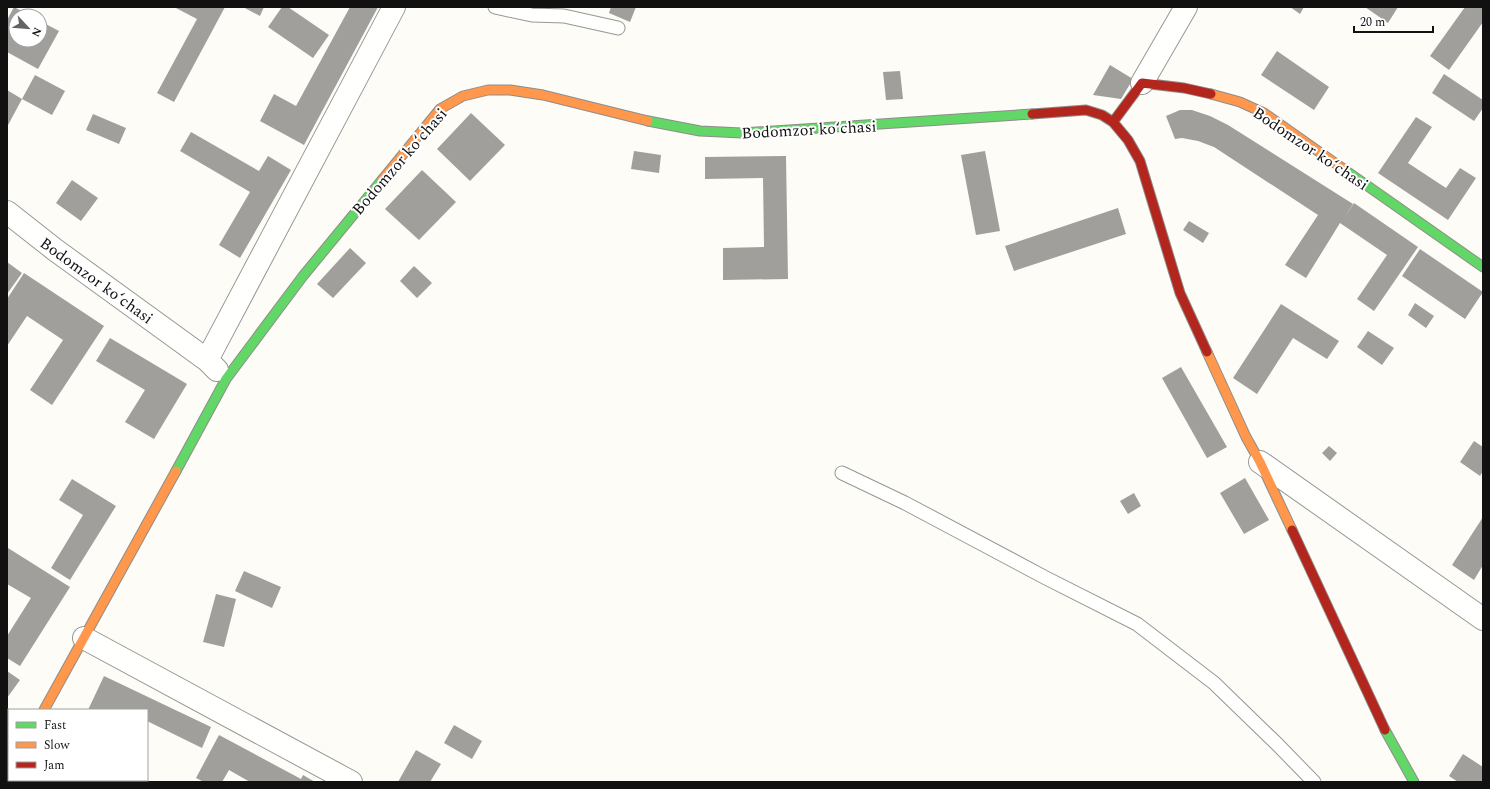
<svg xmlns="http://www.w3.org/2000/svg" width="1490" height="789" font-family="Spectral,serif">
	<style>
		.building { fill: #a19f9c }
		.lines { fill: none; stroke-linecap: round; stroke-linejoin: round }
		.lane-casing { stroke: #979795; stroke-width: 15 }
		.street-casing { stroke: #979795; stroke-width: 24 }
		.fast-casing { stroke: #8e8d8b; stroke-width: 11 }
		.slow-casing { stroke: #8e8d8b; stroke-width: 11 }
		.jam-casing { stroke: #8e8d8b; stroke-width: 11 }
		.lane { stroke: #fffffe; stroke-width: 13 }
		.street { stroke: #fffffe; stroke-width: 22 }
		.fast { stroke: #63d668; stroke-width: 9 }
		.slow { stroke: #ff974d; stroke-width: 9 }
		.jam { stroke: #b3261e; stroke-width: 9 }
		.labels { text-anchor: middle; stroke-width: 4; stroke-linejoin: round; paint-order: stroke }
		.street-label { font-size: 16px; fill: #111; stroke: #fff }
	</style>
	<rect width="100%" height="100%" fill="#fdfcf7"/>
	<path class="building" d="M14,7L31,16H16V40H40V21L59,31L38,69L7,52V20Z
		M174,7H225L174,102L157,93L197,19Z
		M243,7H264L260,16Z
		M282,7H288L329,35L313,58L268,27Z
		M350,7H378L304,145L260,121L274,94L296,106Z
		M611,7H636L630,22L609,13Z
		M1290,7H1304L1300,14Z
		M1365,7H1398L1388,23Z
		M1465,7H1483V22L1449,70L1430,56Z
		M1277,51L1329,87L1314,110L1261,75Z
		M1110,65L1133,79L1121,99L1093,95Z
		M900,71L903,99L886,100L883,72Z
		M1444,74L1483,100V108L1474,121L1432,93Z
		M35,75L65,91L52,115L22,99Z
		M7,90L22,99L7,127Z
		M1180,110H1192L1210,116L1228,125L1353,204L1343,220L1354,203L1418,247L1374,311L1357,299L1387,255L1340,223L1306,278L1285,265L1318,215L1214,147L1198,141L1182,138L1175,139L1166,116Z
		M471,113L505,145L470,181L437,149Z
		M93,114L126,128L119,144L86,130Z
		M1416,117L1432,127L1408,163L1446,188L1460,168L1476,178L1448,220L1378,173Z
		M191,132L259,171L268,156L291,170L240,258L219,245L250,192L180,151Z
		M634,151L661,155L659,173L631,169Z
		M985,151L1000,231L976,235L961,155Z
		M786,156L788,279L723,280V248L764,247L763,178L705,179V157Z
		M422,170L456,202L419,240L385,209Z
		M72,180L98,198L81,221L56,203Z
		M1118,208L1126,234L1014,271L1005,246Z
		M1189,221L1209,233L1203,243L1183,230Z
		M350,248L366,263L333,298L317,284Z
		M1420,249L1483,292L1465,319L1402,276Z
		M7,262L22,273L7,294Z
		M414,266L432,283L417,298L400,281Z
		M24,273L104,326L52,405L30,390L63,340L27,316L7,346V299Z
		M1415,303L1434,316L1426,328L1408,315Z
		M1281,304L1339,341L1327,359L1293,338L1257,394L1233,378Z
		M1368,331L1394,348L1382,365L1357,347Z
		M110,338L187,384L154,439L125,422L145,390L96,361Z
		M1181,367L1227,447L1207,458L1162,378Z
		M1474,441L1483,447V471L1480,476L1460,462Z
		M1329,446L1337,453L1330,461L1322,453Z
		M1245,478L1269,520L1244,534L1220,493Z
		M72,479L116,506L70,580L51,568L83,515L59,500Z
		M1134,493L1141,506L1128,514L1120,501Z
		M1483,517V565L1474,580L1452,565Z
		M8,548L70,587L20,666L7,658V636L31,598L7,584Z
		M244,571L281,587L272,608L235,591Z
		M216,594L236,599L224,647L203,642Z
		M7,671L20,680L7,698Z
		M104,676L211,727L202,748L147,721V710H124L121,709L120,710H88Z
		M454,725L482,741L472,759L444,743Z
		M219,735L301,779L303,775L315,782H250L229,770L222,782H204L196,778Z
		M416,750L441,764L430,782H398Z
		M1463,754L1483,767V782H1458L1449,776Z
		M54,780H86L85,782H53Z"/>
	<g class="lines">
		<defs>
			<path id="lane" d="M495,7L532,15L564,16L618,28
				M842,473L905,503L1046,578L1137,624L1214,683L1278,745L1314,782"/>
			<path id="street" d="M1142,83L1186,7
				M7,212L54,249L207,360L217,370
				M207,360L394,7
				M1260,462L1483,619
				M84,638L351,782
				M7,777L9,773"/>
			<path id="fast" d="M648,121L700,131L742,133L1032,114
				M1342,168L1483,267
				M176,471L226,379L303,276L382,180
				M1385,730L1414,782"/>
			<path id="slow" d="M1211,94L1240,102L1264,113L1342,168
				M382,180L440,109L463,96L488,90H510L543,95L648,121
				M1207,352L1246,437L1260,462L1292,530
				M44,710L176,471"/>
			<path id="jam" d="M1032,114L1086,110L1102,115L1113,122L1142,83L1184,88L1211,94
				M1113,122L1128,140L1140,161L1180,293L1207,352
				M1292,530L1385,730"/>
		</defs>
		<use href="#lane" class="lane-casing"/>
		<use href="#street" class="street-casing"/>
		<use href="#fast" class="fast-casing"/>
		<use href="#slow" class="slow-casing"/>
		<use href="#jam" class="jam-casing"/>
		<use href="#lane" class="lane"/>
		<use href="#street" class="street"/>
		<use href="#fast" class="fast"/>
		<use href="#slow" class="slow"/>
		<use href="#jam" class="jam"/>
	</g>
	<g class="labels">
		<g class="street-label">
			<text transform="translate(809 129) rotate(-3)" y="6">Bodomzor koʻchasi</text>
			<text transform="translate(1311 148) rotate(34)" y="6">Bodomzor koʻchasi</text>
			<text transform="translate(399 161) rotate(-49)" y="6">Bodomzor koʻchasi</text>
			<text transform="translate(97 280) rotate(36)" y="6">Bodomzor koʻchasi</text>
		</g>
	</g>
	<rect width="1490" height="789" fill="none" stroke="#111111" stroke-width="16"/>
	<rect x="8" y="709" width="140" height="72" fill="#ffffff" stroke="#a0a0a0"/>
	<rect x="16" y="722" width="20" height="6" fill="#63d668" stroke="#a0a0a0"/>
	<text x="44" y="729" font-size="12" fill="#111111">Fast</text>
	<rect x="16" y="742" width="20" height="6" fill="#ff974d" stroke="#a0a0a0"/>
	<text x="44" y="749" font-size="12" fill="#111111">Slow</text>
	<rect x="16" y="762" width="20" height="6" fill="#b3261e" stroke="#a0a0a0"/>
	<text x="44" y="769" font-size="12" fill="#111111">Jam</text>
	<g transform="translate(28 28) rotate(116)"><circle r="19" fill="#ffffff" stroke="#a0a0a0"/>
	<path d="M0-3L7 15L0 10L-7 15Z" fill="#646362"/>
	<text y="-6" font-size="11" font-weight="bold" text-anchor="middle" fill="#111111">N</text>
	</g>
	<path d="M1354 26v6h79v-6" fill="none" stroke="#111111" stroke-width="2"/>
	<text x="1360" y="26" font-size="12" fill="#111111" stroke="#ffffff" stroke-width="3" paint-order="stroke">20 m</text>
</svg>
